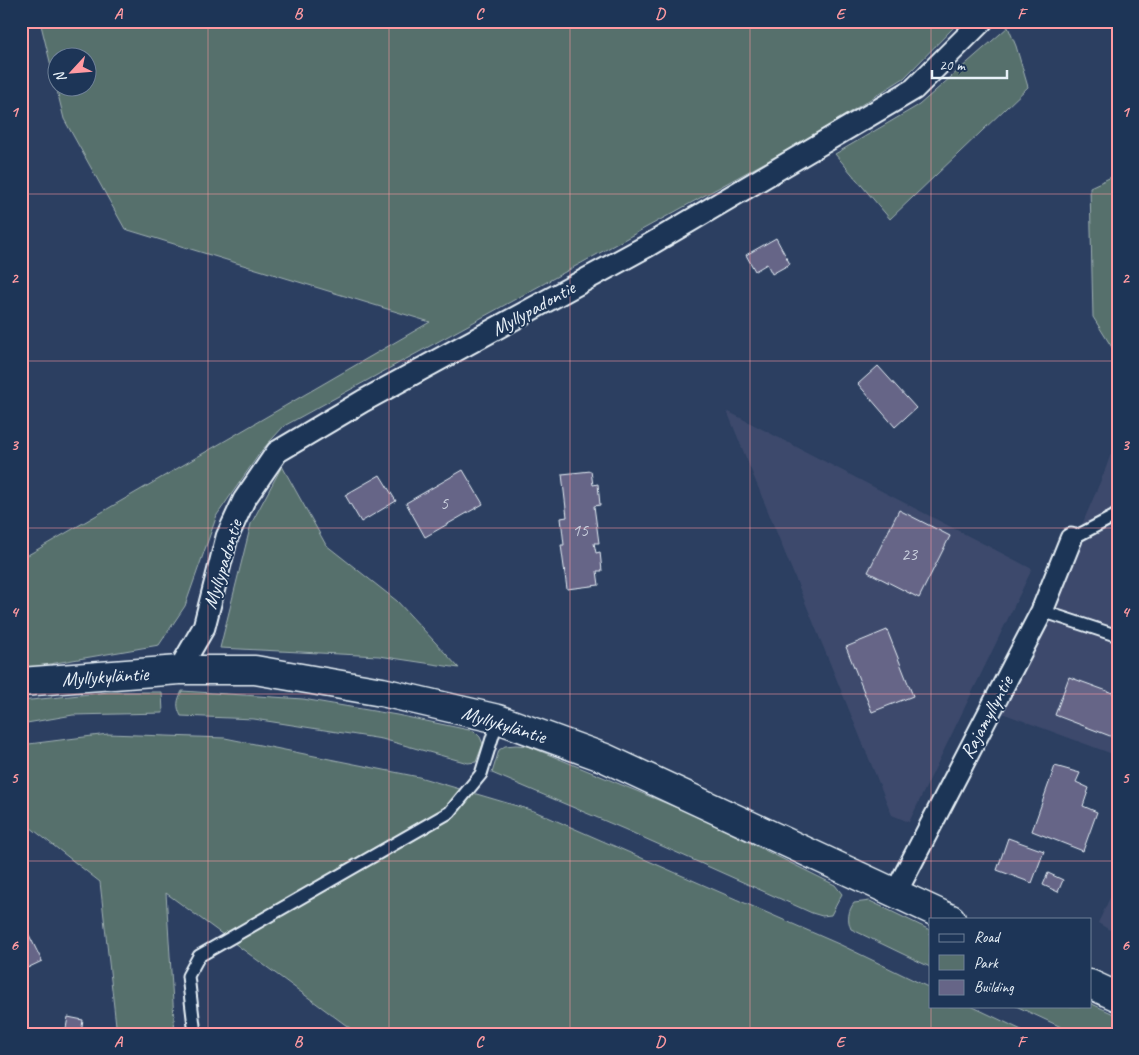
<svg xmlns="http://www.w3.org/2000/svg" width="1139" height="1055" font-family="Caveat,sans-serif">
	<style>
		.built { fill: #3d4a6c }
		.green { fill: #566f6c; stroke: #9fb0b2; fill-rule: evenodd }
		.building { fill: #666587; stroke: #e8f1f8 }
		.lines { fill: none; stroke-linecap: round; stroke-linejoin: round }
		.lane-casing { stroke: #e8f1f8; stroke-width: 15 }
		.street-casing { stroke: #e8f1f8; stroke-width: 25 }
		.secondary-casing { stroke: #e8f1f8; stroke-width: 31 }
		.lane { stroke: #1d3557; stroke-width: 11 }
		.street { stroke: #1d3557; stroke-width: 21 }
		.secondary { stroke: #1d3557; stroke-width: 28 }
		.grid { fill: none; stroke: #ff9aa2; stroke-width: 1; stroke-opacity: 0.55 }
		.labels { text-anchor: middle; stroke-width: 4; stroke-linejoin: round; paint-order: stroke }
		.number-label { font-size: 18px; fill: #c8cedc }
		.street-label { font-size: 20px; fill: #e8f1f8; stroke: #1d3557 }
		.neatline { fill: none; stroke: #ff9aa2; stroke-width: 2 }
		.grid-label { font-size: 16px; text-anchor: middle; font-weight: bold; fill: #ff9aa2 }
	</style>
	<rect width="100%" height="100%" fill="#2c3f61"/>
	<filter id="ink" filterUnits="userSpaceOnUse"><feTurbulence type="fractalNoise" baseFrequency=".02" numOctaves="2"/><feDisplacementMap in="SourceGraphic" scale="10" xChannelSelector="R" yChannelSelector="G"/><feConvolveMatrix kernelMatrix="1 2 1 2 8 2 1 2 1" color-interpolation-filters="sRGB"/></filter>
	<g filter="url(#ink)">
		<path class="built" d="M727,411L1032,569L909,822L892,815Z
			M1118,434V756L1002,713L1104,473Z
			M1118,881V935L1098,923Z"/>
		<path class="green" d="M40,21H960L904,78L804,141L284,426L262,450L217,515L185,606L159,645L21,669V559L430,322L125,229L64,119ZM58,58H88V88H58Z
			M1008,27L1016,46L1028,87L890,219L835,154L919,105Z
			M1118,174V357L1093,317L1090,187Z
			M282,466L326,545L397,601L459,668L379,656L220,648L251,524Z
			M182,691L303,699L397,715L474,731L480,737L483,744L476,762L468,763L382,739L254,719L181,716C176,706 177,701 182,691Z
			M109,692H162L163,713L73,715L21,724V701Z
			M108,734L225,738L419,777L534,811L841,945L930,988V1006H971L1030,1034H358L166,893L175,1034H117L100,882L21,820V745Z
			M516,745L528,746L692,814L835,885L842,894L831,915L822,916L812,913L624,829L492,773L499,750L505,746Z
			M870,901L930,930V967L851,929C847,920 848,911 854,903Z
			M1090,1003L1118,1016V1034H1076L1016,1006H1090Z"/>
		<path class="building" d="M776,238L790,264L772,274L767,264L755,271L746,255Z
			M878,366L916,408L895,427L858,384Z
			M463,470L483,504L425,537L406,503Z
			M591,471L593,485L598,484L600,505L594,506L599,543H594L596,553L600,552L602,571H597L599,585L567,589L561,545H564L561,518L567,517L562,474Z
			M380,475L396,501L361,522L345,495Z
			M899,510L950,536L919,598L868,572Z
			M887,630L913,696L872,712L846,647Z
			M1069,677L1118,695V739L1055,715Z
			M1055,766L1080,773L1076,782L1089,788L1083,806L1097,812L1083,851L1032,831Z
			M1008,838L1044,851L1032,883L997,870Z
			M1048,873L1063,880L1058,892L1043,885Z
			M21,919L42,961L21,971Z
			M68,1017L83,1020L81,1034H65Z
			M265,1031L266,1034H233Z"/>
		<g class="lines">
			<defs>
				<path id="lane" d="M1071,539L1115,516L1118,512
					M1042,611L1118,636
					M195,1034L188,976L199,956L450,812L481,774L498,719"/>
				<path id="street" d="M179,670L204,627L227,537L244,500L277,452L363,401L649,245L914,89L982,21
					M896,892L1042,611L1071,539"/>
				<path id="secondary" d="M21,682L179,670H255L382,692L498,719L605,758L951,919
					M1090,984L1118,997"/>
			</defs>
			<use href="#lane" class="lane-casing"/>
			<use href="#street" class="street-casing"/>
			<use href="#secondary" class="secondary-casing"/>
			<use href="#lane" class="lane"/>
			<use href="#street" class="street"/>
			<use href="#secondary" class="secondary"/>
		</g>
	</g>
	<path class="grid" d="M208,21V1034M389,21V1034M570,21V1034M750,21V1034M931,21V919M21,194H1118M21,361H1118M21,528H1118M21,694H1118M21,861H1118M931,1006V1034"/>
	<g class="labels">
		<g class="number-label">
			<text x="444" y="509">5</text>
			<text x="580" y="536">15</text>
			<text x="909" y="560">23</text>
		</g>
		<g class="street-label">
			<text transform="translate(533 308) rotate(-29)" y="7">Myllypadontie</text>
			<text transform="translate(222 564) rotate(-73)" y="7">Myllypadontie</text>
			<text transform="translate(105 676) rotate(-4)" y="7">Myllykyläntie</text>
			<text transform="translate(986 717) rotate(-62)" y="7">Rajamyllyntie</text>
			<text transform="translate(504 724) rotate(17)" y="7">Myllykyläntie</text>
		</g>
	</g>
	<rect width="1139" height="1055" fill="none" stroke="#1d3557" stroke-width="55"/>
	<rect x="929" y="918" width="162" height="90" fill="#1d3557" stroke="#6e8097"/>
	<rect x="939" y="934" width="25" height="8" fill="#1d3557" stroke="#6e8097"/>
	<text x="974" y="942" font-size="15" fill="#e8f1f8">Road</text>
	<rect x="939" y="955" width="25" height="15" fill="#566f6c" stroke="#6e8097"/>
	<text x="974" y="968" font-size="15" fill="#e8f1f8">Park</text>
	<rect x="939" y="980" width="25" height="15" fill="#666587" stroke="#6e8097"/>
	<text x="974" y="992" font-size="15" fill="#e8f1f8">Building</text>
	<g transform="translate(72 72) rotate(244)"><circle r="24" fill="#1d3557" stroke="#6e8097"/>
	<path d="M0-4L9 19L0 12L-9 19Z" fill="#ff9aa2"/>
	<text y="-8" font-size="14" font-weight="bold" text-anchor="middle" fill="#e8f1f8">N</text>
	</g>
	<path d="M932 70v8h75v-8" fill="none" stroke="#e8f1f8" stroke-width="2.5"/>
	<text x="939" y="70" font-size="15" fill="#e8f1f8" stroke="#1d3557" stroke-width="4" paint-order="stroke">20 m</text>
	<rect x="28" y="28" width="1084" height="1000" class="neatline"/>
	<g class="grid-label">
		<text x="118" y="19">A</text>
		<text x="298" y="19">B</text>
		<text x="479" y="19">C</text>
		<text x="660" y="19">D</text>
		<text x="840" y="19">E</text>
		<text x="1021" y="19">F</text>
		<text x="14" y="117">1</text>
		<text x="1125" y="117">1</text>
		<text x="14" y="283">2</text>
		<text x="1125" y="283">2</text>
		<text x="14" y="450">3</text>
		<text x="1125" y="450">3</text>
		<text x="14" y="617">4</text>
		<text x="1125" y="617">4</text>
		<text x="14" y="783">5</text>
		<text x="1125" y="783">5</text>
		<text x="14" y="950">6</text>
		<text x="1125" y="950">6</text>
		<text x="118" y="1047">A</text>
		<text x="298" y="1047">B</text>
		<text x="479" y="1047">C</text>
		<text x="660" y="1047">D</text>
		<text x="840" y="1047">E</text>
		<text x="1021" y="1047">F</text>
	</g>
</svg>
